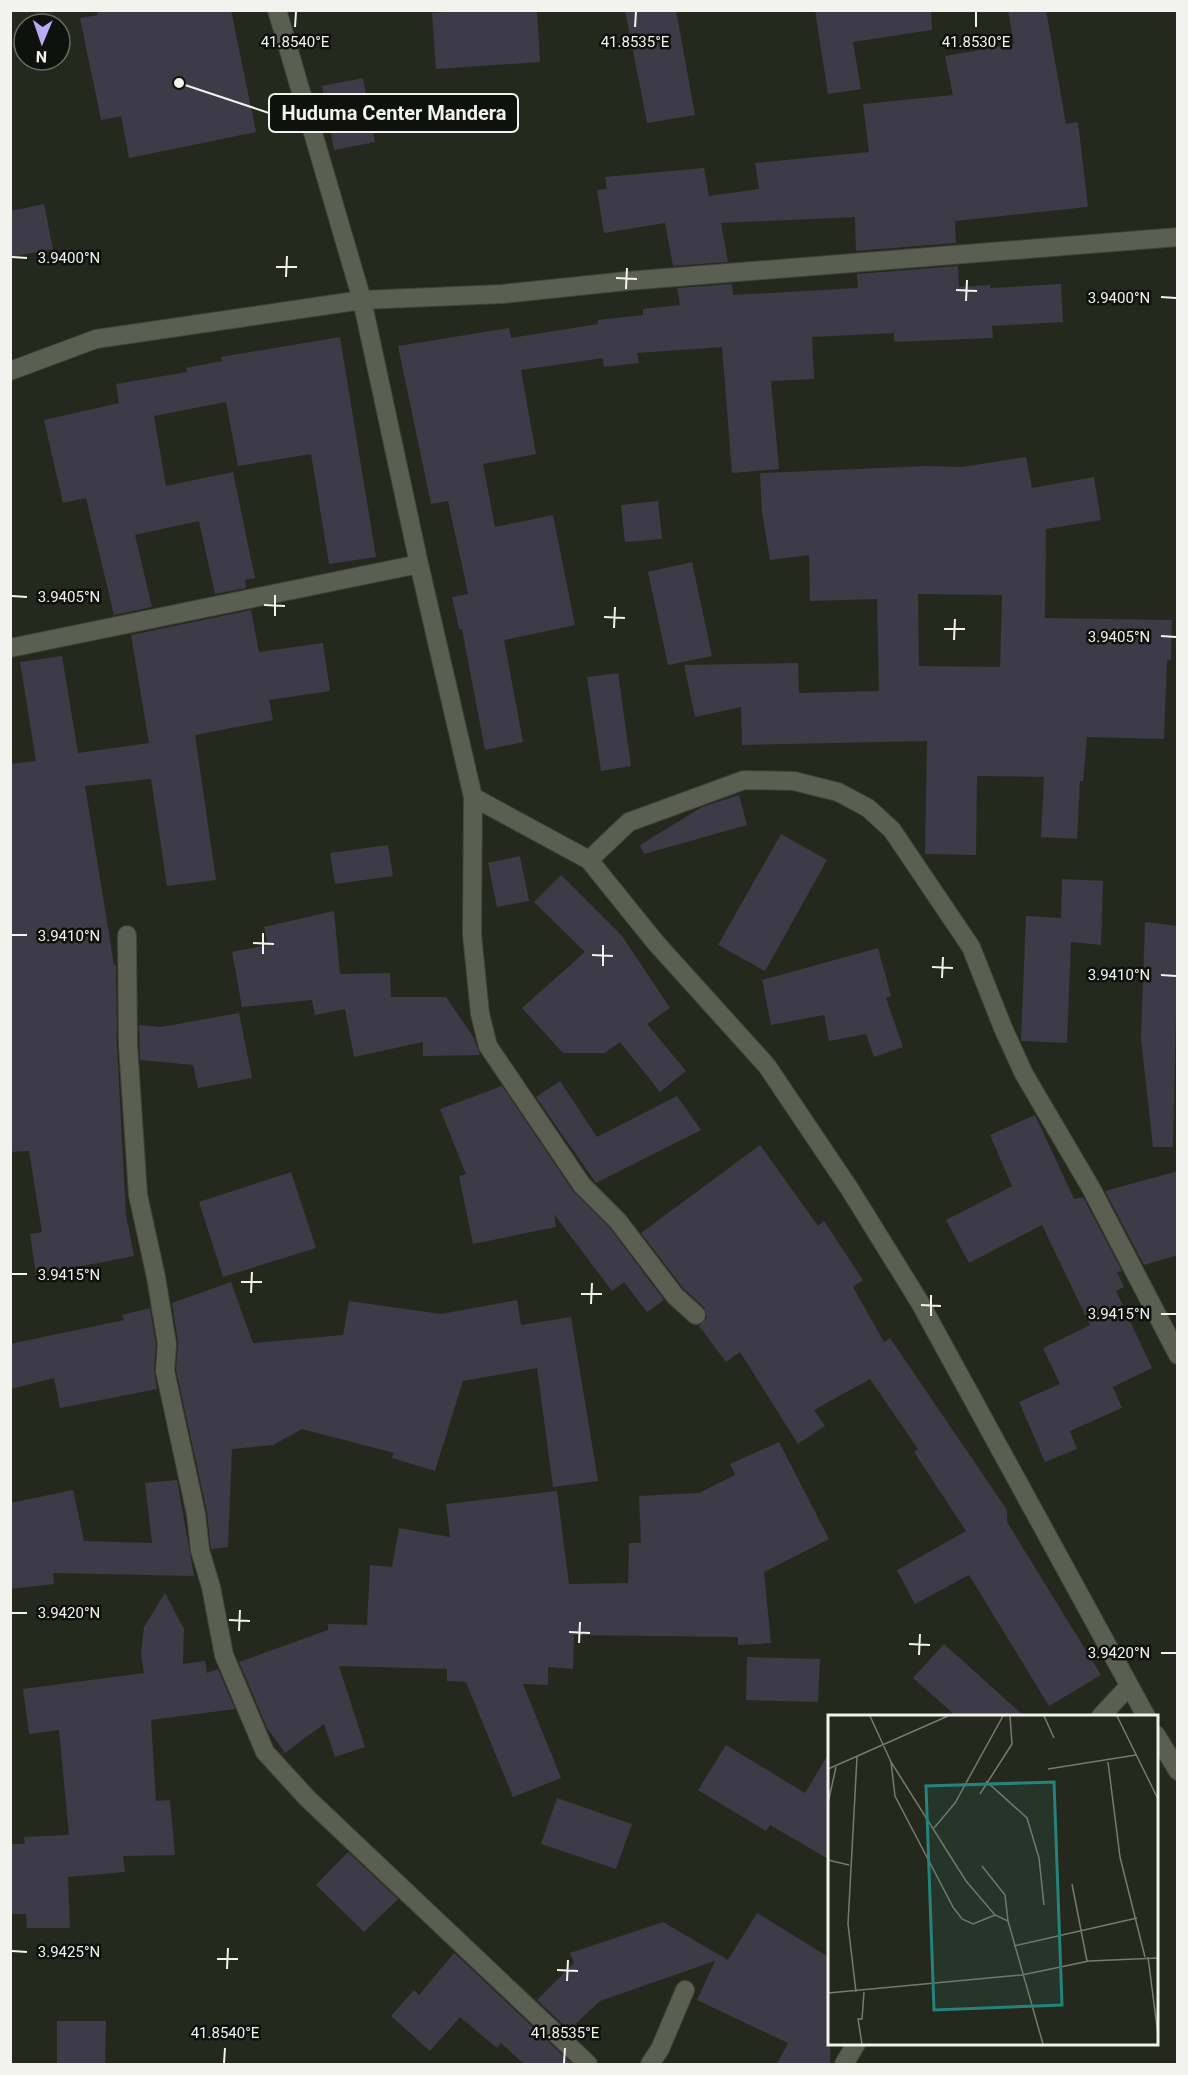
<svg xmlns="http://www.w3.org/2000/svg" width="1188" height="2075" font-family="Roboto,sans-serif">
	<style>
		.building { fill: #3c3b47; fill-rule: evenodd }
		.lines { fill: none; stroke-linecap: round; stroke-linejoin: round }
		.street-casing { stroke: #414339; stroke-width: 20 }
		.street { stroke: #5b5f52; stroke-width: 18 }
		.ticks { fill: none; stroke: #f1f3ec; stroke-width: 2 }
		.inset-road { fill: none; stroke: #777a70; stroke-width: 1.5 }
		.view { fill: #26827b; fill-opacity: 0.15; stroke: #26827b; stroke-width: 3 }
		.inset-edge { fill: none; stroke: #f1f3ec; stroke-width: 3 }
		.ticks-label { font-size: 15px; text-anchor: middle; fill: #f1f3ec; stroke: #0f110c; stroke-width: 5; stroke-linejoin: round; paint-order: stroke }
		.leader { fill: none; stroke: #f1f3ec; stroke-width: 2 }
		.callout-dot { fill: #f1f3ec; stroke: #0f110c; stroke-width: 2 }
		.callout { fill: #0f110c; stroke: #f1f3ec; stroke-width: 2 }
		.callout-label { font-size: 20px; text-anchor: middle; font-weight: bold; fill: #f1f3ec }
	</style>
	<rect width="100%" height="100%" fill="#25291d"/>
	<path class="building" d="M97,10H231L256,132L129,158L121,116L101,120L80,18L98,15Z
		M471,10H537L540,62L436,69L432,13Z
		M625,10H676L695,115L647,123Z
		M815,10H931L932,30L853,42L861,89L828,94Z
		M1008,10H1046L1066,124L1078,122L1088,207L955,221L956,243L856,251L855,217L721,223L728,262L673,266L665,223L604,233L597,190L607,189L605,177L704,168L709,196L759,189L755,163L869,152L863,104L953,95L945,56L1014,44Z
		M363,78L375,142L334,150L322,86Z
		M44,204L53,249L10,257V211Z
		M958,266L959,287L990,285V288L1061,284L1063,322L992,326L993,338L894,342V333L812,337L814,379L771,381L779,469L732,473L722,347L637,353L639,363L604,367L603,358L521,370L536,454L483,464L495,527L553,515L575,625L504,640L523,742L485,750L462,629H459L452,597L468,594L448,501L431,504L398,346L509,328L511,338L598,324V320L643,315V309L680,305L677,288L732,284L733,295L858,288L857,274Z
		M340,337L376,557L329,564L311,454L238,466L226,402L154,416L166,486L233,472L255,578L245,580L246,588L215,594L199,521L135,535L152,607L114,615L86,498L63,503L44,420L119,403L116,384L187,372L186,368L222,361L221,357Z
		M1026,457L1032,488L1094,477L1101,520L1046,529L1045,618L1172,620L1171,660H1167L1164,739L1087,737L1083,781H1080L1077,839L1041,837L1044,777L977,776L976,855L925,854L927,741L742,745L741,707L695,717L684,665L798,663L799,693L879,691L877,599L810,601L809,555L770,560L762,513L760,473L927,466L962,467ZM918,594L1002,595L1000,667L919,666Z
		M658,501L662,539L625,542L621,505Z
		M692,562L712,656L668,665L648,572Z
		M251,610L259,652L323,643L330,691L269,700L273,720L195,735L216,880L167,886L151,779L85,786L114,965H116L117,1045L126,1215L134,1256L36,1275L30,1234L42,1232L29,1151L10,1152V764L36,761L20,662L62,656L78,753L149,743L131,635Z
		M618,673L631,766L601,771L587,677Z
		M739,795L747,825L644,854L640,845L702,807Z
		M781,834L827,860L765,971L718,945Z
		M388,845L393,876L335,884L330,853Z
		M520,856L529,901L497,907L488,863Z
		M561,875L622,936L670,1008L647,1024L686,1071L660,1092L620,1042L605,1053H563L522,1008L585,952L534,902Z
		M1062,879L1103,881L1101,945L1071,942L1067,1043L1021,1041L1026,916L1061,918Z
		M334,911L340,974L390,973L391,997H446L474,1038L480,1055L423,1056V1042L354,1057L345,1009L315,1015L312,1000L242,1007L232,952L268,945L264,927Z
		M1145,922L1178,926L1173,1147H1153L1141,1039Z
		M878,948L891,996L886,998L903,1047L874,1057L866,1034L829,1041L824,1015L771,1025L762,980Z
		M239,1013L252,1078L198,1088L193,1065L140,1060L139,1025L161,1027Z
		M560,1081L597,1137L677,1096L701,1130L596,1183L536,1097Z
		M502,1086L573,1191L610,1228L664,1300L647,1312L624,1282L612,1291L554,1214L556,1227L473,1244L459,1176L466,1174L440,1109Z
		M1035,1115L1074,1199L1083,1197L1122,1271L1117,1272L1124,1287L1116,1291L1152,1368L1113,1387L1122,1408L1070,1431L1077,1449L1045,1462L1019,1402L1060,1384L1043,1348L1090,1325L1042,1225L969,1263L946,1220L1012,1186L990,1135Z
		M760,1145L818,1226L824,1221L863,1280L853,1287L884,1342L890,1338L1007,1510V1522L1101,1675L1049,1706L969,1575L915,1604L897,1570L966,1531L914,1452L918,1449L870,1379L814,1410L825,1426L798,1444L740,1352L726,1362L699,1326L707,1318L704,1307L683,1288L641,1233Z
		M1178,1171V1255L1144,1265L1105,1191Z
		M291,1172L316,1248L223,1277L199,1202Z
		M231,1282L253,1343L343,1335L349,1301L441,1314L517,1300L521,1325L571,1317L598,1481L553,1487L537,1368L463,1381L435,1471L392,1458L394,1453L302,1429L273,1445L232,1449L228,1547L211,1549L207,1512L176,1370L178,1342L172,1303Z
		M150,1308L156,1345L154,1370L157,1389L60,1408L54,1378L10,1389V1344L124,1320L122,1315Z
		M779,1442L829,1539L764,1572L771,1643L738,1645V1637L574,1635L573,1669L548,1667V1685L523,1684L561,1778L513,1797L466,1682L447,1681V1669L339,1666L365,1747L335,1757L324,1724L285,1753L267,1728L239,1662L328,1630V1624L367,1625L370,1565L392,1567L399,1528L450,1537L446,1504L557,1491L569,1584L628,1583L629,1543H641L639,1496L699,1493L735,1475L730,1464Z
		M177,1480L194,1576L53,1573L54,1584L10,1589V1503L73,1490L84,1541L152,1543L145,1483Z
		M165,1593L184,1629L183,1664L205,1661L207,1673L218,1669L235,1709L151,1720L156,1801L170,1800L175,1855L123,1856L125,1872L68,1877L70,1928H27L26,1914H10V1844H25L24,1837L69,1835L59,1730L29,1734L23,1689L144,1673L141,1654L144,1627Z
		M944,1644L1024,1716H956L913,1678Z
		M747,1657L820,1659L818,1702L746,1700Z
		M726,1745L805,1793L830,1751V1860L770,1825L766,1831L698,1790Z
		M557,1798L632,1824L616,1869L541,1844Z
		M348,1852L398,1899L364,1932L316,1885Z
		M757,1913L830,1958V2064H777L788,2043L697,2000L715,1961L600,2001L569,2030L537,2000L574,1963L570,1953L663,1922L728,1960Z
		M454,1953L462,1960L572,2064H524L501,2043L497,2048L460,2017L430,2051L391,2016L414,1990L419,1995Z
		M57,2021H106L105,2064H57Z"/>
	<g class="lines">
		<defs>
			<path id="street" d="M277,10L362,300L419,564L473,797L589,860L656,943L767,1066L849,1188L919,1301L1146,1716
				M10,371L96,339L362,300L502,294L627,281L1178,237
				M10,648L419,564
				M473,797L472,934L480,1014L488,1046L582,1185L618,1221L675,1296L696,1315
				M589,860L629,822L744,780L794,781L838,792L868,808L892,830L971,947L1003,1028L1024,1074L1091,1188L1178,1355
				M127,935L128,1045L138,1195L156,1277L167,1344L165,1371L196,1514L200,1550L211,1587L224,1655L265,1752L307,1798L588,2064
				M1101,1716L1129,1686
				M1156,1735L1178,1771
				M650,2064L660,2049L685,1990
				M844,2064L856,2044"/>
		</defs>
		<use href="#street" class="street-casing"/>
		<use href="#street" class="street"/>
	</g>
	<path class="ticks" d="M295,27L296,12M635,27L636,12M976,27V12M12,257L27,258M276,267H297M286,277L287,256M616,278L637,279M626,289L627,268M956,290L977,291M1161,297L1176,298M966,301L967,280M12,596L27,597M264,605L285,606M275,616V595M604,617L625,618M614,628L615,607M944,629H965M1161,636L1176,637M954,640L955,619M12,935H27M253,943L274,944M263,954V933M592,955L613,956M603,966V945M932,967L953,968M1161,975L1176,976M942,978L943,957M12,1274H27M241,1282H262M251,1293L252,1272M581,1294H602M591,1304L592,1283M921,1305L941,1306M1161,1314H1176M931,1316V1295M12,1613H27M229,1620L250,1621M239,1631L240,1610M569,1632L590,1633M579,1643L580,1622M909,1644L930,1645M1161,1653H1176M919,1655L920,1634M12,1951L27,1952M217,1959H238M227,1969L228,1948M557,1970L578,1971M567,1981L568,1960M224,2063L225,2048M564,2063L565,2048"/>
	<g transform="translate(828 1715)">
		<rect width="330" height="330" fill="#25291d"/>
		<path class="inset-road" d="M42,1L63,47L138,166L167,200L180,206L215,329M216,1L226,23M289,1L330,84M63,47L67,81L125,192L134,204L145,209L167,200M280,47L292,142L317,242M0,54L120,1M220,54L308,40M158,66L199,103L211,143L216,190M152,79L184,29L182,1M0,88L8,52M106,113L127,88L175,1M0,145L21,150M154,151L177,180L180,206M244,169L259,246M186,231L309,203M320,242L330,320M28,277L20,209L29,42M0,278L194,260L261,246L330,243M34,329L30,304H34L36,277"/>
		<path class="view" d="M226,67L234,290L106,295L98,71Z"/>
		<rect width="330" height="330" class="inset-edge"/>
	</g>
	<g class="ticks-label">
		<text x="295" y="47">41.8540°E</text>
		<text x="635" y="47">41.8535°E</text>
		<text x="976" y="47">41.8530°E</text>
		<text x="69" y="263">3.9400°N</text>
		<text x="1119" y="303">3.9400°N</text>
		<text x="69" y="602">3.9405°N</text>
		<text x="1119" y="642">3.9405°N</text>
		<text x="69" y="941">3.9410°N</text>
		<text x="1119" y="980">3.9410°N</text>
		<text x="69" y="1280">3.9415°N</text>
		<text x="1119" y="1319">3.9415°N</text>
		<text x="69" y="1618">3.9420°N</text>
		<text x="1119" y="1658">3.9420°N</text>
		<text x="69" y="1957">3.9425°N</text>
		<text x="225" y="2038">41.8540°E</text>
		<text x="565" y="2038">41.8535°E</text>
	</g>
	<path class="leader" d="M179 83L269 113"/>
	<circle class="callout-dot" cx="179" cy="83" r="6"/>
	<rect class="callout" x="269" y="94" width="249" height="38" rx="6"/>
	<g class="callout-label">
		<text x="394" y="120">Huduma Center Mandera</text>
	</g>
	<rect width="1188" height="2075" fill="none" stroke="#f1f3ec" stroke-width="24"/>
	<g transform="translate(42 42) rotate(182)"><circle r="28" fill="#0f110c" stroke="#696b66" stroke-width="1.5"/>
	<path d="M0-4.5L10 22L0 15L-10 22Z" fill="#b7abf8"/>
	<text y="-9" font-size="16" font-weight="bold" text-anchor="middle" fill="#f1f3ec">N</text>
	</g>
</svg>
